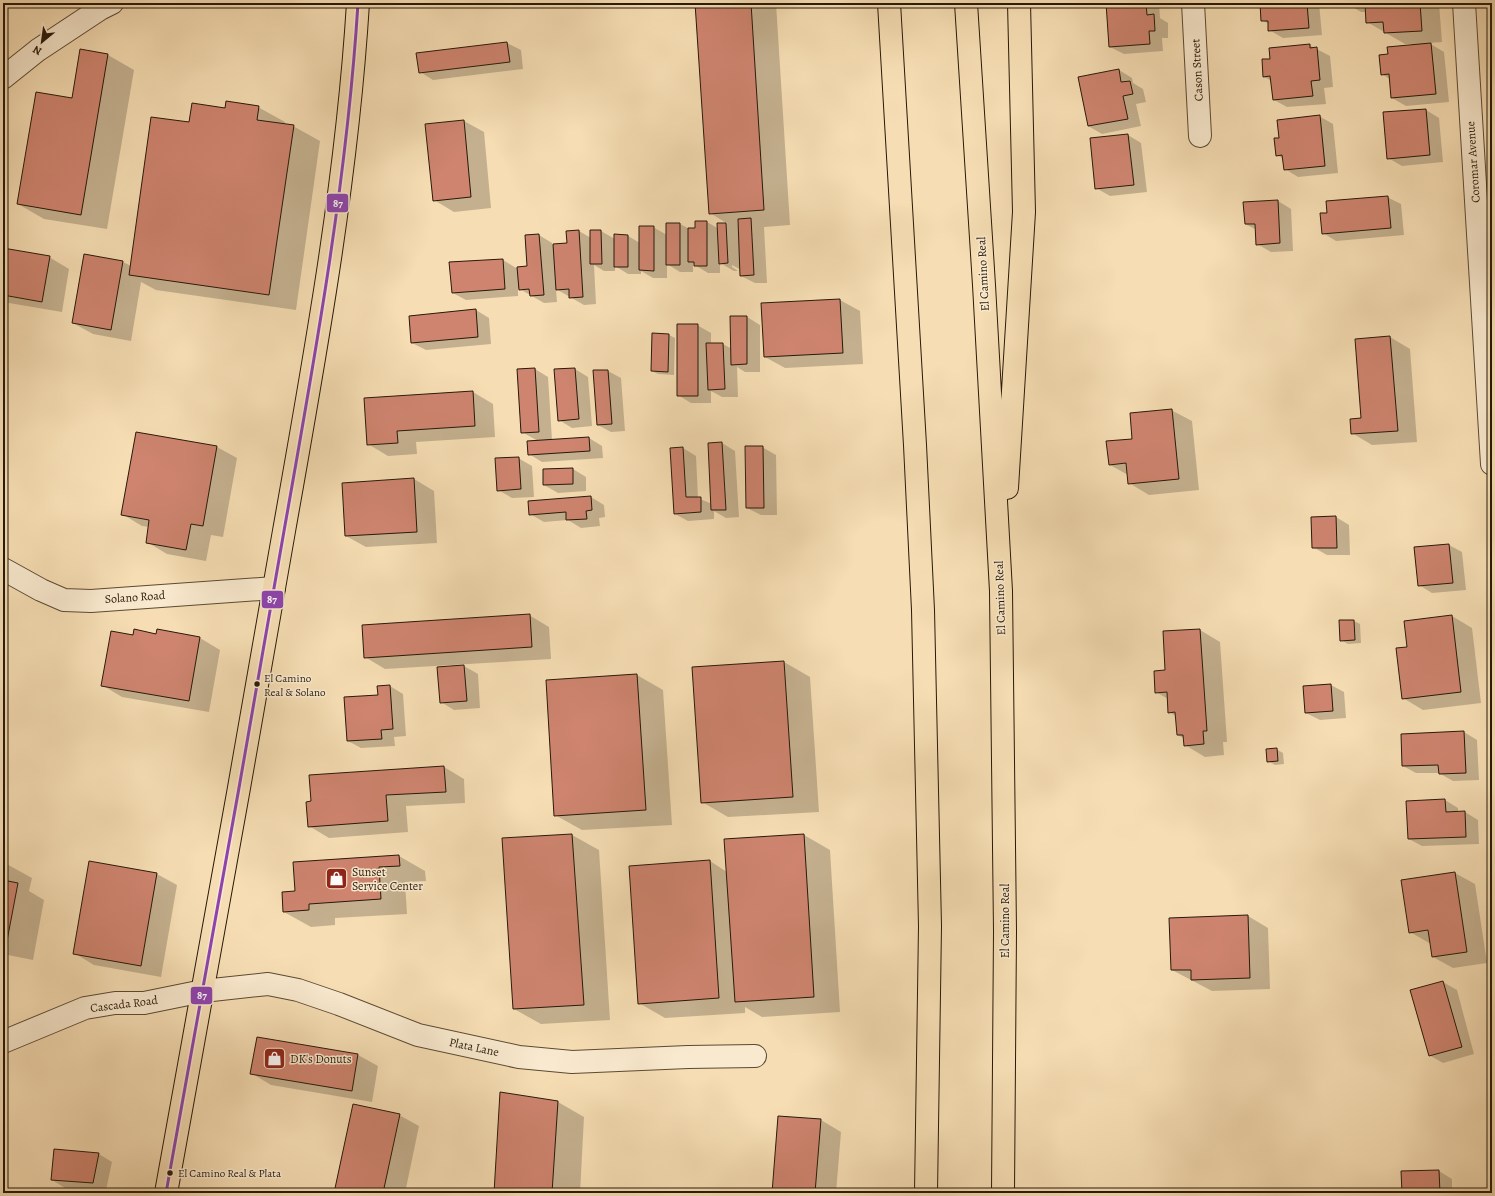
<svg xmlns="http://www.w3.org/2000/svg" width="1495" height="1196" font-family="Alegreya,serif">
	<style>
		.shadow { fill: #0003 }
		.building { fill: #ce846f; stroke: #271908 }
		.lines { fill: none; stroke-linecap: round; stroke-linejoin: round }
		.minor-casing { stroke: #5b4a33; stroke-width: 24 }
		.major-casing { stroke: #271908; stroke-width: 24 }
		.highway-casing { stroke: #271908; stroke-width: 24 }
		.minor { stroke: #f9e9ce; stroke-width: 22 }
		.major { stroke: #f6ddb3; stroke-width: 22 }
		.highway { stroke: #f6ddb3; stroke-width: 22 }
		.bus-1-casing { stroke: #f9e9ce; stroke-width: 6 }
		.bus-1 { stroke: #8e44ad; stroke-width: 3 }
		.bus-dot { fill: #271908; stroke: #f9e9ce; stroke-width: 1.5 }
		.labels { text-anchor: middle; stroke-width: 3; stroke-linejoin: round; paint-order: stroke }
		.bus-label { font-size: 11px; fill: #271908; stroke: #f9e9ce; text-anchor: start }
		.street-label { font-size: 12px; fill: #271908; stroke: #f9e9ce }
		.poi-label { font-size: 12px; fill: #271908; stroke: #f9e9ce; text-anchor: start }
		.line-badge { stroke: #f9e9ce; stroke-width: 1.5 }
		.badge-label { font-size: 11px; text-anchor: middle; font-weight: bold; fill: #fff }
	</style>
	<rect width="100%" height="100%" fill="#f6ddb3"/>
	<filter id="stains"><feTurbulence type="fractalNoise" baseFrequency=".005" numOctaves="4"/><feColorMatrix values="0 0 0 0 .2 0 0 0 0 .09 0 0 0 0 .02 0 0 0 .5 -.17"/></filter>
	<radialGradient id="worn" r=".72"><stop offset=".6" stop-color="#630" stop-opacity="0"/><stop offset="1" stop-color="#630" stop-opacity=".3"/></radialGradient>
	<path class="shadow" d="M696,3H776L790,225L764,227L767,283H755L741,276L745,272L732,265V267L738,271H734L720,263V273H708L693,264V272H680L667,264V278H653L641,271V274H628L615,266V271H604L594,265L596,304L584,305L556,289L557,302L544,303L518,288V296L466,300L453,293L503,260L516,268L528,267L539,235L552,243V245L568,243L579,231L591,238V231H601L615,239L628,236L640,243L653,227L667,235V224H680L690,229H696L707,222L719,229L718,224H728L710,213Z
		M1107,3H1159L1160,18L1168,23V38H1162L1163,51L1124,54L1110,47Z
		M1261,3H1319L1322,35L1283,38L1269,30V24L1262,20Z
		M1346,3H1439L1442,42L1429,43L1444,52L1449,102L1406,106L1392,98L1391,80L1382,74L1389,55L1412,46V44H1405L1367,22L1366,12H1361Z
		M507,43L521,50L523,69L433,80L420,72L418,54Z
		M1309,45L1330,56L1333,87L1324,88L1326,104L1287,107L1274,100L1272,81L1264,77Z
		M81,50L108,55L134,70L107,229L44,219L18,204L72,100Z
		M1119,70L1132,78L1133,83L1143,89L1146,102L1136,104L1141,126L1102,134L1088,126Z
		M258,107L285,122L284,125L293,126L320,141L296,310L156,290L141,282L131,341L93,334L73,323L123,262L131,266L190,124L226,109Z
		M1426,110L1439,118L1443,162L1402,166L1388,158Z
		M1319,116L1333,124L1338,173L1298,177L1285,169L1284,159L1277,155L1280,138Z
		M464,121L484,132L491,208L454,212L434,200Z
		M1128,135L1141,143L1147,192L1110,196L1096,188Z
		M1387,197L1401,204L1404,235L1336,241L1323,233L1328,214Z
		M1278,201L1291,209L1293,251L1271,252L1257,244V230L1245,224Z
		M3,249L49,257L69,269L62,312L3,302Z
		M840,300L860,311L863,364L785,368L765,357Z
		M476,310L489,318L491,344L426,350L412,343Z
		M747,317L760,325V372H745L737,367L738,397H722L711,391V403H691L678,395L697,325L711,333V344H723L732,349Z
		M669,335L675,338L674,375L658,374L652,371Z
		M1390,337L1410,349L1417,442L1372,445L1352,433L1362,419Z
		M535,369L548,377L552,440L589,438L602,446L603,458L542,462L529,454L538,441L522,432Z
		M575,369L588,377L592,426L572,428L559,420Z
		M608,371L621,378L625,431L611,432L598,425Z
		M473,392L493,404L495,437L416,442L417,454L388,456L368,444Z
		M1171,410L1192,421L1199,490L1149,495L1129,483L1128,475L1110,465L1134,439Z
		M136,433L217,447L237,458L223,537L211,535L206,561L167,554L147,542L149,527L142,526L122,514Z
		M722,443L735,451L739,517L726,518L714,511V519L688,521L675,514L683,448L696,456L698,498L712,504Z
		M762,447L776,455L777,515H761L747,508Z
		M518,458L532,466L534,497L512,498L498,490Z
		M573,469L586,477V491L558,493L544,485Z
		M414,479L434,491L437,543L366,547L346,536Z
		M591,497L604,505L605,517L599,518L600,526L581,528L568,520L544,522L530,514Z
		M1336,517L1349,525L1350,555H1327L1313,547Z
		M1449,545L1462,552L1466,590L1432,593L1419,585Z
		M529,615L549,627L551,659L385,669L365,657Z
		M1452,616L1472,628L1481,703L1423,710L1403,698L1408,648L1405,622Z
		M1354,621L1360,624L1361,643L1348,644L1341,640Z
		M1200,630L1220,642L1227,742H1223L1224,755L1205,757L1185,745V739L1178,735L1176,716L1169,712L1168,699L1156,692L1166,671L1164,632Z
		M157,635L200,638L220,650L209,712L122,697L102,685L134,636Z
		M784,662L810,677L819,812L728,817L702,802Z
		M464,666L478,674L480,708L454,710L441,702L438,668Z
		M637,675L663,690L672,825L582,830L555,815Z
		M1331,685L1344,692L1346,718L1320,720L1306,713Z
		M390,686L403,694L406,736L394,737L395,746L361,748L348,741L379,696Z
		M1464,732L1477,740L1479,780L1453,781L1439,773H1416L1403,766L1402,735Z
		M1276,749L1283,753L1284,764L1275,765L1268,761Z
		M444,767L464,779L465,803L406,806L408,832L329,838L309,826Z
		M1445,800L1458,808V813L1465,812L1478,820L1479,844L1422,846L1409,839Z
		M572,835L599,850L610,1020L541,1024L514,1009L503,839Z
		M804,835L830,850L840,1012L762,1017L745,1007V1013L665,1018L639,1003L710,861L727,872Z
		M399,856L425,871L426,881L405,882L407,914L335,918V925L311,927L284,912L296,892Z
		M3,862L32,878L29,891L44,900L33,960L3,954Z
		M1455,873L1475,884L1487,963L1453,968L1433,957L1431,944L1410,932L1402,881Z
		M157,874L177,885L161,977L94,965L74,953Z
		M1248,916L1268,928L1270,989L1212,991L1172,970Z
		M1443,982L1457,990L1474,1054L1443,1063L1429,1055Z
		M258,1038L358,1055L378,1066L372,1102L271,1085L251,1073Z
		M558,1102L584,1117L580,1193H495Z
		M399,1115L419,1126L405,1193H335Z
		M821,1120L841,1132L836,1193H773Z
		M99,1154L112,1162L106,1190L65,1188L52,1180Z
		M1439,1171L1452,1179V1193H1403Z"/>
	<path class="building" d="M695,3H751L764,210L709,214Z
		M1106,3H1146L1147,15L1154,14L1155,31H1149L1150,44L1109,47Z
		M1260,3H1307L1309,28L1268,31V21H1261Z
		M1365,3H1420L1422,31L1384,33L1383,22L1366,23Z
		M507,42L510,62L419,73L416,53Z
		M1431,43L1436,94L1391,98L1389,74L1381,75L1379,55L1388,54L1387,47Z
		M1310,44V48L1317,47L1320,80L1311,81L1313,96L1273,100L1270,76L1263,77L1262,59H1270L1269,48Z
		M80,49L108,54L81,215L17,204L36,92L72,98Z
		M1119,69L1121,82L1130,81L1133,94L1123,96L1128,119L1088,126L1078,77Z
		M226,101L259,106L257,120L294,125L269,295L129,275L151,117L189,122L192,103L225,108Z
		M1426,109L1430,155L1387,159L1383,112Z
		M1320,115L1325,166L1284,170L1282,155L1276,156L1274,138H1279L1277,120Z
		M464,120L471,197L433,201L425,124Z
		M1128,134L1134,185L1095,189L1090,138Z
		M1388,196L1391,228L1322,234L1320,213H1327L1326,201Z
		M1278,200L1280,243L1256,245L1255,224H1245L1243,202Z
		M751,218L754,275L740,276L738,219Z
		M695,221H707V266H694V262H688V228H695Z
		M666,223H680V265H666Z
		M717,223H726L728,263L719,264Z
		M639,226H654V271L639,270Z
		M579,230L583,297L569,298V289L556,290L553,244L567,243L566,231Z
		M590,230H601L602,264H590Z
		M539,234L544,295L530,296L529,289L519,290L517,267L527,266L525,235Z
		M614,234L628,235V267H614Z
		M3,248L50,256L42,302L3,295Z
		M84,254L123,261L111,330L72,323Z
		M503,259L505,289L452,293L449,262Z
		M840,299L843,353L764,357L761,303Z
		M476,309L478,337L411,343L409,316Z
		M730,316H747V364L731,365Z
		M677,324H698V396H677Z
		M652,333L669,334L668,372L651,371Z
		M1390,336L1398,431L1351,434L1350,419L1361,418L1355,339Z
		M706,343H723L725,389L708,390Z
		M535,368L539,432L521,433L517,369Z
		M575,368L579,419L558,421L554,369Z
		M593,370H608L612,424L597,425Z
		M473,391L475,426L397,431L398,443L367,445L364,398Z
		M1172,409L1179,479L1128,484L1126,463L1109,465L1106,441L1132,439L1130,413Z
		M136,432L217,446L203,526L191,524L186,550L146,543L149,520L121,515Z
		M589,437L590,451L528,455L527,441Z
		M722,442L726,510H711L708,443Z
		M745,446H763L764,508H746Z
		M683,447L686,497H701V512L674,514L670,448Z
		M519,457L521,489L497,491L495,458Z
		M573,468V484L543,485V469Z
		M414,478L417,532L345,536L342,483Z
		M591,496L592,510L586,511L587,519L566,520V512L529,515L528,501Z
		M1336,516L1337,548H1312L1311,517Z
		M1449,544L1453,583L1418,586L1414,547Z
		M530,614L532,647L364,658L362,625Z
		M1452,615L1461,692L1402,699L1396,648L1407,647L1404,621Z
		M1339,620H1354L1355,640L1340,641Z
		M134,629L156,634L157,629L200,637L189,701L101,686L111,631L133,635Z
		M1200,629L1207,731H1203L1204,744L1184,746L1183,735H1177L1175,712L1168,713L1167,692L1155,693L1154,671L1165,670L1163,631Z
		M784,661L793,797L701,803L692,667Z
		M464,665L467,701L440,703L437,667Z
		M637,674L646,810L554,816L546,680Z
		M1331,684L1333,711L1305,713L1303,686Z
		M390,685L393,729L381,730L382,739L347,741L344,697L378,695L377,686Z
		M1464,731L1466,773L1439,774L1438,765L1402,766L1401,734Z
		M1277,748L1278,761L1267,762L1266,749Z
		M444,766L446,792L386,795L388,821L308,827L306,802L311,801L309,775Z
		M1445,799L1446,812L1465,811L1466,837L1408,839L1406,801Z
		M572,834L584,1005L513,1009L502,838Z
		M804,834L814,997L735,1002L724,839Z
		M399,855L400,866L379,867L381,899L309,904V910L283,912L282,892L295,891L293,862Z
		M710,860L719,998L638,1004L629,866Z
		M3,861L6,862L3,877Z
		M89,861L157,873L141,966L73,954Z
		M1455,872L1467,952L1432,957L1428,930L1409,933L1401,880Z
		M3,880L18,883L6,946L3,945Z
		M1248,915L1250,978L1191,980V970H1171L1169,918Z
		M1443,981L1462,1047L1429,1056L1410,990Z
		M257,1037L358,1054L352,1091L250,1074Z
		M500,1092L558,1101L552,1193H494Z
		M353,1104L400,1114L383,1193H334Z
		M778,1116L821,1119L815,1193H772Z
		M54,1149L99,1153L93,1183L51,1180Z
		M1439,1170L1440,1193H1402L1401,1171Z"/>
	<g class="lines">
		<defs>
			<path id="minor" d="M1193,3L1200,136
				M1464,3L1492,464
				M3,78L38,50L100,9L112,3
				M3,569L41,590L64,600L91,601L274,588
				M3,1042L85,1008L115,1003H144L203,991L268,984L298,990L339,1004L418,1035L519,1057L572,1062L688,1057L755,1056"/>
			<path id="major" d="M166,1193C206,972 246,752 284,531C315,356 347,181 358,3"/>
			<path id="highway" d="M889,3L915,445L923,610L930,926L926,1193
				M966,3L984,285L1001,591L1005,931L1003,1193
				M1007,488L1024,212L1019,3"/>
		</defs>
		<use href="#minor" class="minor-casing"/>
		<use href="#major" class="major-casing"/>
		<use href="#highway" class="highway-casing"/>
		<use href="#minor" class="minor"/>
		<use href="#major" class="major"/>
		<use href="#highway" class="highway"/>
		<defs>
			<path id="bus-1" d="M166,1193C206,972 246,752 284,531C315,356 347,181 358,3"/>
		</defs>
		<use href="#bus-1" class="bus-1-casing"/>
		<use href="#bus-1" class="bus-1"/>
	</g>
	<defs>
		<symbol id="shop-square" viewBox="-11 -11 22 22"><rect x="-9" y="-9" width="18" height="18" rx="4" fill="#8f2418" stroke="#f9e9ce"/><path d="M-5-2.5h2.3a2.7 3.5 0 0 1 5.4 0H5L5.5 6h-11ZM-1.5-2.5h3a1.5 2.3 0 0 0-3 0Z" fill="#fff"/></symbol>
	</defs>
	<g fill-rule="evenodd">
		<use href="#shop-square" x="324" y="866" width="25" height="25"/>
		<use href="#shop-square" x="262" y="1046" width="25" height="25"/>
	</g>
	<g class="bus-dot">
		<circle cx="257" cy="684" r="3.5"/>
		<circle cx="170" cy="1173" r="3.5"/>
	</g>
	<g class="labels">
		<g class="bus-label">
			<text x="264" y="682">El Camino<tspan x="264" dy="14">Real &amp; Solano</tspan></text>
			<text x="178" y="1177">El Camino Real &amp; Plata</text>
		</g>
		<g class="street-label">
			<text transform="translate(1197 70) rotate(-93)" y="4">Cason Street</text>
			<text transform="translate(1473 162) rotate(-94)" y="4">Coromar Avenue</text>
			<text transform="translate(983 274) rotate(-93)" y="4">El Camino Real</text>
			<text transform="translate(135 597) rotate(-4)" y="4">Solano Road</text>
			<text transform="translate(1000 598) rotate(-92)" y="4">El Camino Real</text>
			<text transform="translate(1005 921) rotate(-90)" y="4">El Camino Real</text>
			<text transform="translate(124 1004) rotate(-7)" y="4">Cascada Road</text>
			<text transform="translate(474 1047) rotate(12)" y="4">Plata Lane</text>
		</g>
		<g class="poi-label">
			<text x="352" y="876">Sunset<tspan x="352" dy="14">Service Center</tspan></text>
			<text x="290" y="1063">DK's Donuts</text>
		</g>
	</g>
	<g class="line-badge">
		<rect x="326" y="193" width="23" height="20" rx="4" fill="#8e44ad"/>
		<rect x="261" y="590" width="23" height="19" rx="4" fill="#8e44ad"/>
		<rect x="190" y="986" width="23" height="19" rx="4" fill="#8e44ad"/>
	</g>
	<g class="badge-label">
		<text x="338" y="207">87</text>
		<text x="272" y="603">87</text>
		<text x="202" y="999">87</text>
	</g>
	<rect width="1495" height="1196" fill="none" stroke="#f6ddb3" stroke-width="16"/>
	<rect x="4" y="4" width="1487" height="1188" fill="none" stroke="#271908" stroke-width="2"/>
	<rect x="8" y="8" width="1479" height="1180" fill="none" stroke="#271908"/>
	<g transform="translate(42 42) rotate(209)" stroke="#f9e9ce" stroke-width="3" paint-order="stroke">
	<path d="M0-3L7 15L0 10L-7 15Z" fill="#271908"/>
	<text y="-6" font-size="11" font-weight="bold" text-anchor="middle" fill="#271908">N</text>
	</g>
	<rect width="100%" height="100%" filter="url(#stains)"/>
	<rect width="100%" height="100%" fill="url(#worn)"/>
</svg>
